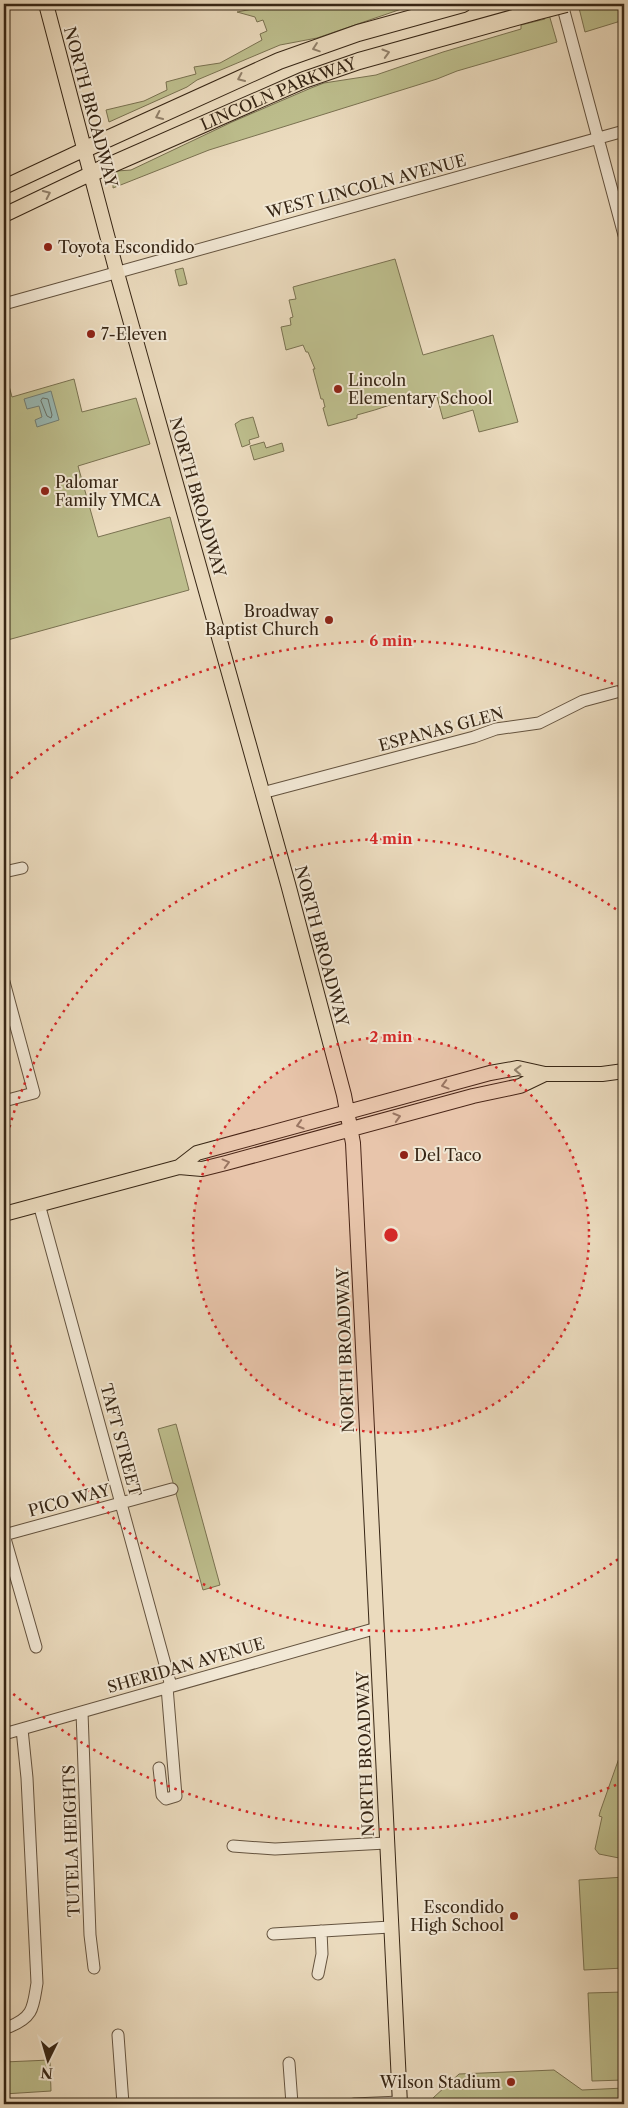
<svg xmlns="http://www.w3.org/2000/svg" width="628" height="2108" font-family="'Libre Caslon Text',serif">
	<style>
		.green { fill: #bdbe8d; stroke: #7a7251 }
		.water { fill: #99bab6; stroke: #727f76 }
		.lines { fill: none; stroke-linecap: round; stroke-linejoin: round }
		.shore { stroke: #687066; stroke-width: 1 }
		.minor-casing { stroke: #64533f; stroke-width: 13 }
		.major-casing { stroke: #372615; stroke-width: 16 }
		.highway-casing { stroke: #372615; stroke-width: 18 }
		.minor { stroke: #f2e8d5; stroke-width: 11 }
		.major { stroke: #ebdbbe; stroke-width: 14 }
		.highway { stroke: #ebdbbe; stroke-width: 16 }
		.highway-bridge-casing { stroke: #372615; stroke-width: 18; stroke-linecap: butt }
		.highway-bridge { stroke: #ebdbbe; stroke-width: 16 }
		.oneway { stroke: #91806a }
		.ring { fill: none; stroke: #d62828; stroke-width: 2.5; stroke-dasharray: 2.5 5 }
		.poi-dot { fill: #8f2418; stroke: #f2e8d5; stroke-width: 2 }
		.labels { text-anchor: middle; stroke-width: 4; stroke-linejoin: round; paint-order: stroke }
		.street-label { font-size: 16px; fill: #372615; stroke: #f2e8d5 }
		.poi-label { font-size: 16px; fill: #372615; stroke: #f2e8d5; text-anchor: start }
		.centre { fill: #d62828; stroke: #f2e8d5; stroke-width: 2.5 }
		.ring-label { font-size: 15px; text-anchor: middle; font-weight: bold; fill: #d62828; stroke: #f2e8d5; stroke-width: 4; stroke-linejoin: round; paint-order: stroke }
	</style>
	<rect width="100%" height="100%" fill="#ebdbbe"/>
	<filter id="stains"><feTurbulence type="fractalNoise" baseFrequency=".004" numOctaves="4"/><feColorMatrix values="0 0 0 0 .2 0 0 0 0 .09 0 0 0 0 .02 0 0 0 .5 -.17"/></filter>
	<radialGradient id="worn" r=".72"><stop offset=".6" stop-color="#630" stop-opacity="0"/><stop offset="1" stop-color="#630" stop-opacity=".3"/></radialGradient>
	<path class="green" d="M279,4H416L317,38L280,45L197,80L187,87L109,122L106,110L144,101L167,90L166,82L196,74L194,67L220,63L262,40L260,34L267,31L263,20L257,22L255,17L237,12Z
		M541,4H546L557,42L457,71L437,79L209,150L113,188V181L110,178L117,171L131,170L232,122L311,88L324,83L376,75L443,52L521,29V25L545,19Z
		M578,4H583L585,9L605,4H624V20L585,32Z
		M395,259L423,355L493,335L518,422L479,432L473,410L443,419L437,397L428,399L426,393C403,400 381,409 357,415V418L328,426L323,408L325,407L323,399H321L313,369H315L308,352H306L303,345L286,350L281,327L291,325L290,318L293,317L289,300L296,299L293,287Z
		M183,268L187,284L179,286L175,270Z
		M4,367L12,397L74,379L82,412L136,398L150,444L78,466L98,537L170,517L189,590L4,641Z
		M253,417L259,437L249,440L250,444L242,447L235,424L241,420Z
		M264,442L266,448L282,443L284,451L254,460L250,446Z
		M176,1424L220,1585L203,1590L158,1429Z
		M624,1744V1859L599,1854L595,1849L602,1817L599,1816L600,1812Z
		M624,1877V1968L584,1970L579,1880Z
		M624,1992V2080L592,2081L588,1993Z
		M50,2060L51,2091L4,2094V2062Z
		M554,2070L582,2090L624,2088V2104H433V2098L459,2074Z"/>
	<path class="water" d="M51,391L59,420L37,427L35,420L42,417L39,406L27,409L24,399Z"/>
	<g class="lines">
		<path class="shore" d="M43,398L48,399L52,415L51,418L47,416L41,401Z"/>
		<defs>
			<path id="minor" d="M562,4L624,235
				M4,304L624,131
				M262,793L474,737L496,729L539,723L583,701L624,690
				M4,872L22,868
				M4,982L34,1093L4,1101
				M39,1204L171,1686
				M4,1535L172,1489
				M4,1535L36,1647
				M82,1712L90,1935L94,1968
				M4,1734L377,1628
				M159,1768L162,1795L166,1799L176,1796L167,1687
				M233,1846L275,1849L386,1843
				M273,1934L390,1927
				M318,1974L322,1954L321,1931
				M9,2027C34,2017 33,2007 37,1983L27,1778L22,1729
				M118,2035L123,2104
				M289,2063L292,2104
				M354,2104L400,2102"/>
			<path id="major" d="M46,4L117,273L288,884L344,1095L353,1143L400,2104
				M4,187L83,150
				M4,215L90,174
				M179,1167L197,1153L490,1073L518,1068L545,1074H602L624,1071
				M4,1214L179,1167L202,1169L226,1163L473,1096L520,1086L545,1074"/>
			<g id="highway">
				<path d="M83,150L279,61L358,33L463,4"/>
				<path id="s1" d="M90,174L304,80L359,61L535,12"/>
			</g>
		</defs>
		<use href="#minor" class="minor-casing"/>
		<use href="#major" class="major-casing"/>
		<use href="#highway" class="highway-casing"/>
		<use href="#minor" class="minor"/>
		<use href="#major" class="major"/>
		<use href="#highway" class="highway"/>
		<defs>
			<path id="highway-bridge" d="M535,12L566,4"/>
		</defs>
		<use href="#highway-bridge" class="highway-bridge-casing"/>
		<use href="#highway-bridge" class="highway-bridge"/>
	</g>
	<defs><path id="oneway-chevron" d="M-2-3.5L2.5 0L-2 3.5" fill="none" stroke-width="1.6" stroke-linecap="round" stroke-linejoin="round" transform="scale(1.25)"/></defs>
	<g class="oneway">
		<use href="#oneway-chevron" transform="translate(316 48) rotate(161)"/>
		<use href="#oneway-chevron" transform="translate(386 53) rotate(-16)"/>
		<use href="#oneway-chevron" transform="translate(241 78) rotate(156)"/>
		<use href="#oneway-chevron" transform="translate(159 116) rotate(155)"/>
		<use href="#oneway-chevron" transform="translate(47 194) rotate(-25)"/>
		<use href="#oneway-chevron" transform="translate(518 1070) rotate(-178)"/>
		<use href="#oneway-chevron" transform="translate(445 1085) rotate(165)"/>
		<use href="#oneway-chevron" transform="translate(397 1117) rotate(-16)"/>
		<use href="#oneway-chevron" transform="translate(300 1125) rotate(164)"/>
		<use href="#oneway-chevron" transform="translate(226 1163) rotate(-15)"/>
	</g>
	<circle cx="391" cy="1235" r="198" fill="#d62828" fill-opacity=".12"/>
	<g class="ring">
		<circle cx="391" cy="1235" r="198"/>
		<path d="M624 1555A396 396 0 0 1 4 1321M4 1149A396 396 0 0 1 624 915"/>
		<path d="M623 1782A594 594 0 0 1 5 1687M5 783A594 594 0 0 1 623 688"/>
	</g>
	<g class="poi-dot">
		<circle cx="48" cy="247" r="5"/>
		<circle cx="91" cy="334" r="5"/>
		<circle cx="338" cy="389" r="5"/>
		<circle cx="45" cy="491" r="5"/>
		<circle cx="329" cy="620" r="5"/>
		<circle cx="404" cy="1155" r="5"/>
		<circle cx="514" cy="1916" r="5"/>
		<circle cx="511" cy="2082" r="5"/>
	</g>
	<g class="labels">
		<g class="street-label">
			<text dy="6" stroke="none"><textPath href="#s1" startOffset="205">LINCOLN PARKWAY</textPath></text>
			<text transform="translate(91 107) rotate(75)" y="6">NORTH BROADWAY</text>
			<text transform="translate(366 186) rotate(-15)" y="6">WEST LINCOLN AVENUE</text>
			<text transform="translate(198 497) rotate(74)" y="6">NORTH BROADWAY</text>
			<text transform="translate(441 729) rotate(-15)" y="6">ESPANAS GLEN</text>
			<text transform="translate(322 946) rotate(75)" y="6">NORTH BROADWAY</text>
			<text transform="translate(345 1350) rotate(-92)" y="6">NORTH BROADWAY</text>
			<text transform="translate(121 1440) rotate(75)" y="6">TAFT STREET</text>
			<text transform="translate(69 1500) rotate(-15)" y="6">PICO WAY</text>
			<text transform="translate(186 1665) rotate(-16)" y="6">SHERIDAN AVENUE</text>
			<text transform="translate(365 1754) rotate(-92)" y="6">NORTH BROADWAY</text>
			<text transform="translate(71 1841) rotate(-92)" y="6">TUTELA HEIGHTS</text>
		</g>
		<g class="poi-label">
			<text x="58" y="253">Toyota Escondido</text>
			<text x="101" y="340">7-Eleven</text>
			<text x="348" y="386">Lincoln<tspan x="348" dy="18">Elementary School</tspan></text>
			<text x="55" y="488">Palomar<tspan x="55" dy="18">Family YMCA</tspan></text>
			<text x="319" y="617" text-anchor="end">Broadway<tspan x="319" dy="18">Baptist Church</tspan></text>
			<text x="414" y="1161">Del Taco</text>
			<text x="504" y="1913" text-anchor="end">Escondido<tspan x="504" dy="18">High School</tspan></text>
			<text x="501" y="2088" text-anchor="end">Wilson Stadium</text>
		</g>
	</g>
	<circle cx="391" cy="1235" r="8" class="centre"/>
	<g class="ring-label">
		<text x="391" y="646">6 min</text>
		<text x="391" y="844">4 min</text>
		<text x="391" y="1042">2 min</text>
	</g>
	<rect width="628" height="2108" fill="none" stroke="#ebdbbe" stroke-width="20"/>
	<rect x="5" y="5" width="618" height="2098" fill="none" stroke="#372615" stroke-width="2.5"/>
	<rect x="10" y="10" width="608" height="2088" fill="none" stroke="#372615"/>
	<g transform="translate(48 2060) rotate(185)" stroke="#f2e8d5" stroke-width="4" paint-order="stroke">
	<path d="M0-4L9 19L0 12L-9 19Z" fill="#372615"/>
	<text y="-8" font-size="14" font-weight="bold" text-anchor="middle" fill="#372615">N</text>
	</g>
	<rect width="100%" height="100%" filter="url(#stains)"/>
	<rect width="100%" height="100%" fill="url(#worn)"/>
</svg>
